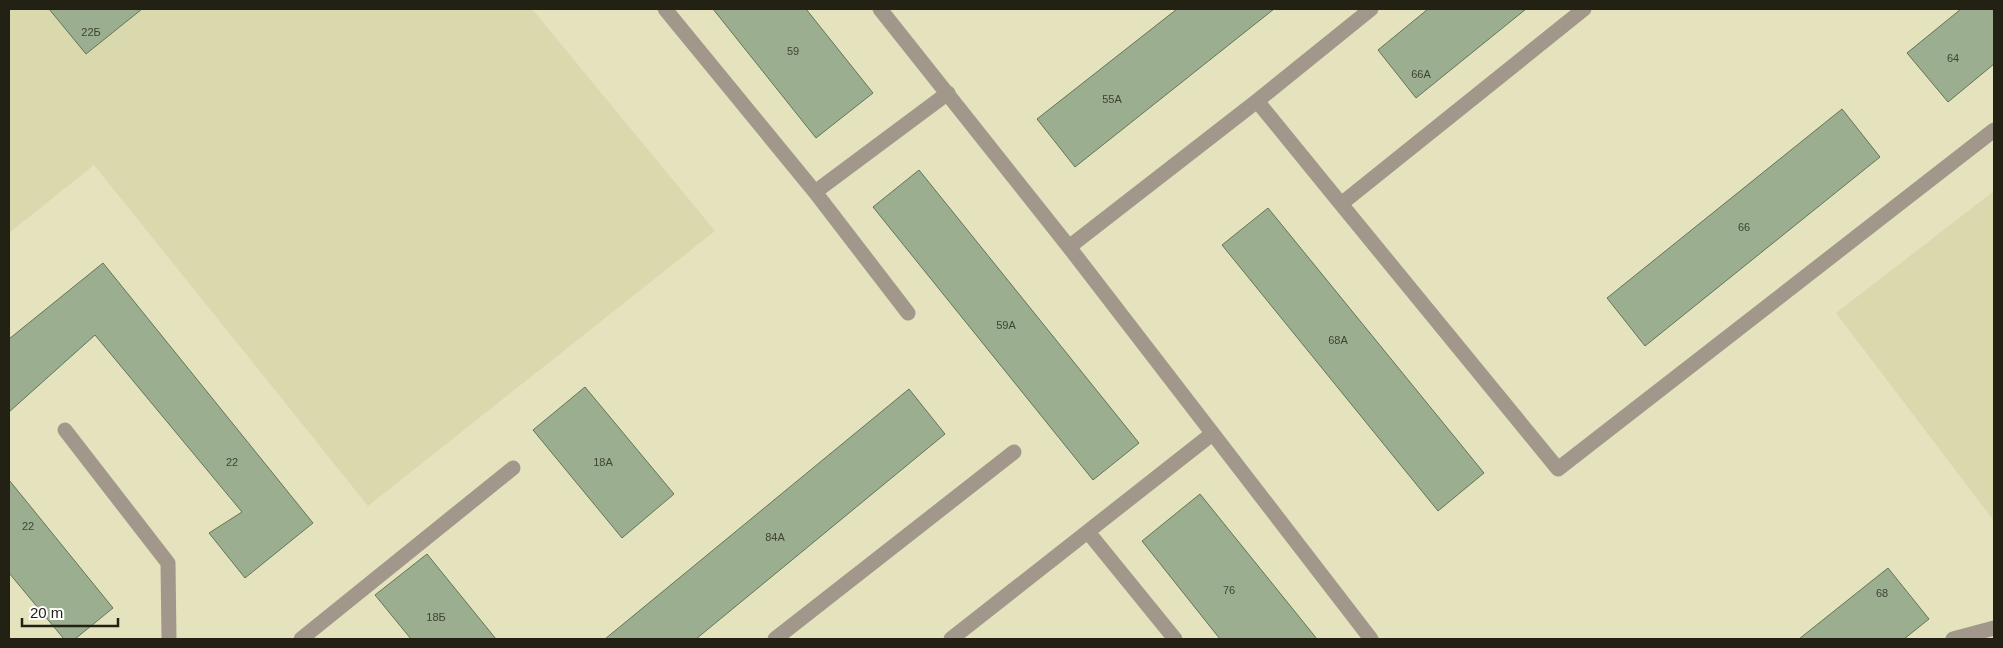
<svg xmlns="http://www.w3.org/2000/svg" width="2003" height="648" font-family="Helvetica,sans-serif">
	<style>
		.built { fill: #dad8ad }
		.building { fill: #9baf90; stroke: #627558 }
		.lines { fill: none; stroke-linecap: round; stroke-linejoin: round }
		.minor { stroke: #a1988b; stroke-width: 15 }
		.labels { text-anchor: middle; stroke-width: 4; stroke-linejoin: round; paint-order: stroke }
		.number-label { font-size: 11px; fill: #404433 }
	</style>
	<rect width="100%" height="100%" fill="#e4e3be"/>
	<path class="built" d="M9,9H532L715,231L368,506L94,165L9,233Z
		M1994,191V521L1836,313Z"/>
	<path class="building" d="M49,9H142L86,54Z
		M713,9H806L873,93L816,138Z
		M1177,9H1274L1075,167L1037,119Z
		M1428,9H1526L1416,98L1378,50Z
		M1961,9H1994V64L1948,102L1907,53Z
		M1842,109L1880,157L1645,346L1607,298Z
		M919,170L1139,443L1093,480L873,207Z
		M1268,208L1484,473L1438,511L1222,245Z
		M103,263L313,523L245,578L209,533L242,512L95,335L9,412V339Z
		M585,387L674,494L622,538L533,430Z
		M909,389L945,434L696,639H605Z
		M9,480L113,608L75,639H64L9,573Z
		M1200,494L1317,639H1220L1142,541Z
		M427,554L496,639H411L375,595Z
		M1888,568L1929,619L1904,639H1799Z"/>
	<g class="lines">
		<path class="minor" d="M665,9L815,192
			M880,9L1069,247L1371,639
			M1584,9L1341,204L1558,469L1994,130
			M1257,101L1341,204
			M1069,247L1257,101L1371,9
			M908,313L815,192L948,93
			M65,430L168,563L169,639
			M1088,532L1175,639
			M301,639L513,468
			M775,639L1014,452
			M951,639L1212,434
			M1953,639L1994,628"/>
	</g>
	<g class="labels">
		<g class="number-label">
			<text x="91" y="36">22Б</text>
			<text x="793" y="55">59</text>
			<text x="1953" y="62">64</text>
			<text x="1421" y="78">66А</text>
			<text x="1112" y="103">55А</text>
			<text x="1744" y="231">66</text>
			<text x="1006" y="329">59А</text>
			<text x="1338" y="344">68А</text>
			<text x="232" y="466">22</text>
			<text x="603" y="466">18А</text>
			<text x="28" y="530">22</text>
			<text x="775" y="541">84А</text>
			<text x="1229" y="594">76</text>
			<text x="1882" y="597">68</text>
			<text x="436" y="621">18Б</text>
		</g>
	</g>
	<rect width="2003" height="648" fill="none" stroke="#222114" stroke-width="20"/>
	<path d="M22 618v8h96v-8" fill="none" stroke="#222114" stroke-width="2.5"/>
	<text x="30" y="618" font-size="15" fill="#222114" stroke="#ffffff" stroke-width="4" paint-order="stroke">20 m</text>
</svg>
